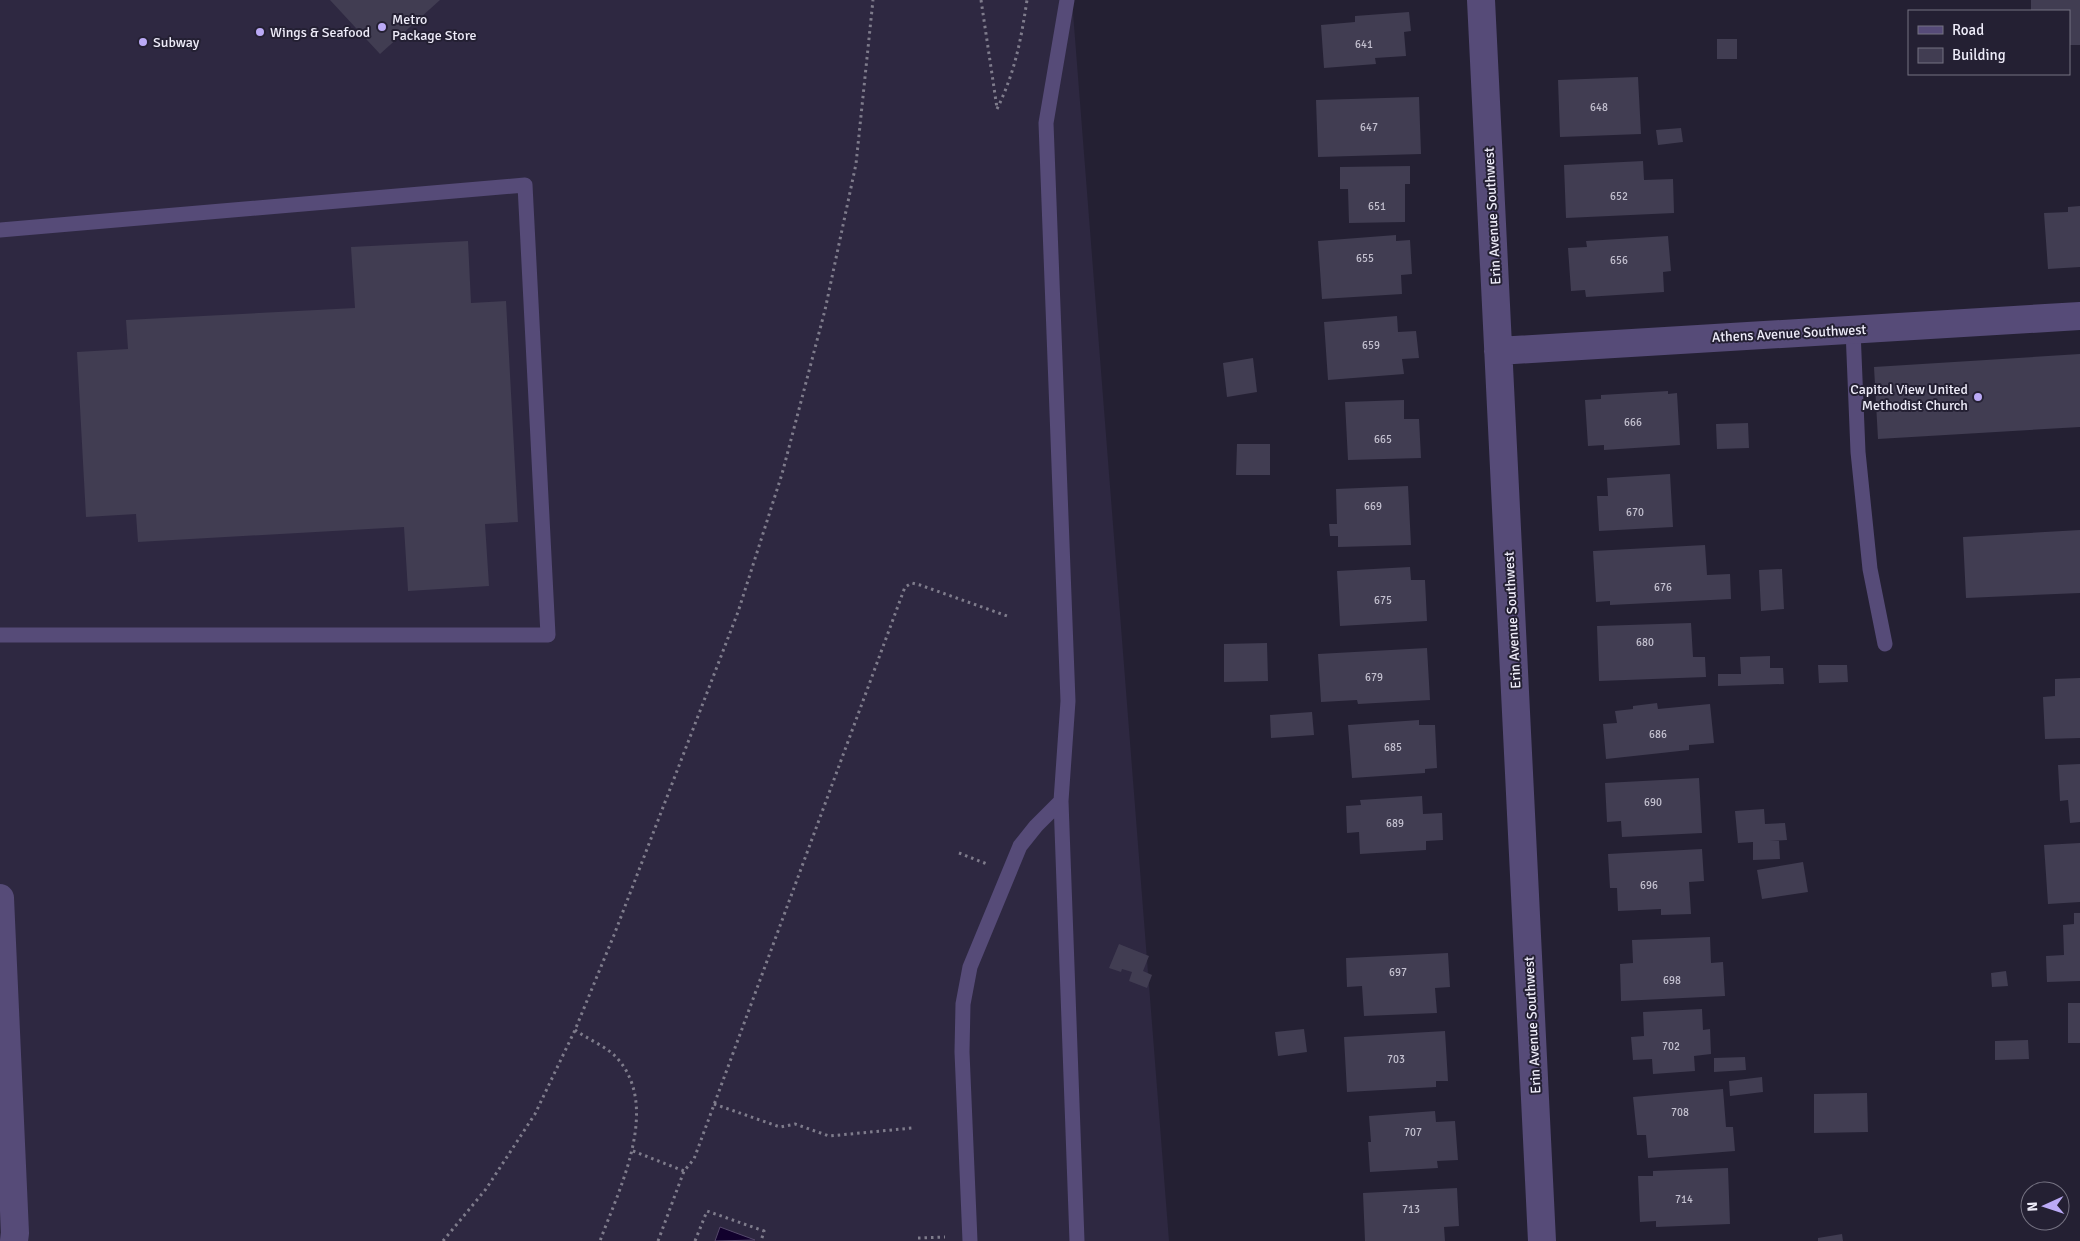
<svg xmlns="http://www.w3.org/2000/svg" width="2080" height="1241" font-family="Signika,sans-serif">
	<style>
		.built { fill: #2e2841 }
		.water { fill: #12012d; stroke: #54486a }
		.building { fill: #413d52 }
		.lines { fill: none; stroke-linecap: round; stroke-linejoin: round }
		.path { stroke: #7f7c8c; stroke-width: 3; stroke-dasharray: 2.5 4; stroke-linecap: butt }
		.service { stroke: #564b78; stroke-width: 15 }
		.minor { stroke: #564b78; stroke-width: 28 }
		.poi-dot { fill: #bbaaf6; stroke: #242033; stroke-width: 2 }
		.labels { text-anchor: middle; stroke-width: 4; stroke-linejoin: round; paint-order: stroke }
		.number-label { font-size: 11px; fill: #c3c0cf }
		.poi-label { font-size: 14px; fill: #eeecf9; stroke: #242033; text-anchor: start }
		.street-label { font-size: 14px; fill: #eeecf9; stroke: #242033 }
	</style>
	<rect width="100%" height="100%" fill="#242033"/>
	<path class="built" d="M0,0H1072L1169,1241H0Z"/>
	<path class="water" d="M720,1227L755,1240L715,1241Z"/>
	<path class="building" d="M330,0H440L380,54Z
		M2031,0H2080V45H2069V11H2031Z
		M1409,12L1411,31L1404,32L1406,56L1375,58L1376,64L1324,68L1321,25L1355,22V16Z
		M1717,39H1737V59H1717Z
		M1638,77L1641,134L1560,137L1558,80Z
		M1419,97L1421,154L1318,157L1316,100Z
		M1681,128L1683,142L1658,145L1656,130Z
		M1643,161L1644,180L1673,179L1674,213L1566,218L1564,165Z
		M1410,166V184H1405V222L1349,223L1348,189H1340V167Z
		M2080,206V267L2048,269L2044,213L2068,212V207Z
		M1396,235V241L1410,240L1412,274L1401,275L1402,294L1322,299L1318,241Z
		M1668,236L1671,271L1663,272L1664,292L1586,297L1585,290L1571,291L1568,248L1587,247L1586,241Z
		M468,241L471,303L506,301L518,522L485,524L489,586L408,591L404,527L138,542L136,514L86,517L77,352L128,349L126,320L355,308L351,247Z
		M1397,316L1398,332L1416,331L1419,358L1402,359L1404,374L1328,380L1324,322Z
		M2080,354V427L1878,439L1874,367Z
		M1253,358L1257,392L1227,397L1223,363Z
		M1668,391V394L1677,393L1680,445L1604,450V445L1588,446L1585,400L1601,399V395Z
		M1404,400V419H1419L1421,458L1348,460L1345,402Z
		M1748,423L1749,448L1717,449L1716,424Z
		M1237,444H1270V475H1236Z
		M1670,474L1673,527L1599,531L1597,496H1608L1607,478Z
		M1408,486L1411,545L1338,547V536H1330L1329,524H1337L1336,489Z
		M2080,530V593L1966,598L1963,537Z
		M1705,545L1707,575L1730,574L1731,599L1610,605V601L1596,602L1593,551Z
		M1410,567L1411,580H1425L1427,621L1340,626L1337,571Z
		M1782,569L1784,609L1761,611L1759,570Z
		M1691,623L1693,657H1705L1706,677L1599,681L1597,626Z
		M1267,643L1268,681L1224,682V644Z
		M1427,648L1430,700L1358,704L1357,700L1321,702L1318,654Z
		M1770,656V668H1783L1784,684L1718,686V674H1741L1740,657Z
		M1818,665H1847L1848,682L1819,683Z
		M2080,678V738L2045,739L2043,697L2055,696V679Z
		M1657,703L1658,709L1710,704L1714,743L1689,745V750L1606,759L1603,724L1617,723L1615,711L1633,709V706Z
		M1312,712L1314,735L1271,738L1270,715Z
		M1419,720V725H1435L1437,768L1425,769V773L1352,778L1348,725Z
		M2080,764V822L2070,823L2068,800L2060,801L2058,765Z
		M1699,778L1702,833L1622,837L1621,821L1607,822L1605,783Z
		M1422,796L1423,814L1442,813L1443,840L1426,841V850L1360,854L1359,832L1347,833L1346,806L1361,805L1360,800Z
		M1764,809L1765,824L1785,823L1787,840L1769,841H1779L1780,859L1753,860V842L1738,843L1735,811Z
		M2080,843V902L2048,904L2044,845Z
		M1702,849L1704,881L1689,882L1691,914L1661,915V909L1618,911L1617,888H1610L1608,854Z
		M1803,862L1808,892L1762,899L1757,870Z
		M2074,913H2080V981L2047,982L2046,956L2064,955L2063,925L2074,924Z
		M1710,937L1711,963L1723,962L1725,996L1621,1001L1620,964L1633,963L1632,940Z
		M1119,944L1149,956L1143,971L1152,975L1147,988L1129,981L1132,972L1122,969L1121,972L1109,968Z
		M1448,953L1450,987L1435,988L1437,1013L1364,1016L1362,986L1347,987L1346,958Z
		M2006,971L2008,986L1992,987L1991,973Z
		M2068,1003H2080V1043H2068Z
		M1702,1009L1703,1030L1710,1029L1711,1054L1694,1056L1695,1071L1653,1074L1652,1059L1633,1060L1631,1037L1644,1036L1643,1012Z
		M1304,1029L1307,1052L1278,1056L1275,1032Z
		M1445,1031L1448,1081H1436V1087L1347,1092L1344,1037Z
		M2028,1040L2029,1059L1995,1060V1041Z
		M1745,1057L1746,1070L1714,1072V1058Z
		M1762,1077L1763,1092L1730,1096L1729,1081Z
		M1723,1089L1726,1127H1733L1735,1151L1648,1158L1646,1135H1637L1633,1097Z
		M1867,1093L1868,1132L1814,1133V1094Z
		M1435,1111L1436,1122L1455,1121L1458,1160L1437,1161L1438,1168L1370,1172L1368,1142H1371L1369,1116Z
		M1728,1168L1730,1224L1656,1227V1221L1640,1222L1638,1176H1653V1171Z
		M1457,1188L1459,1226L1444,1227L1445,1241H1365L1363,1193Z
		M1842,1234L1843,1241H1818V1238Z"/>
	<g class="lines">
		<path class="path" d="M981,0L997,108
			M997,109C1015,72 1021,40 1027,0
			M959,853L987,864
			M575,1030C586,1038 607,1047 616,1057C662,1106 619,1189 600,1241
			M714,1104L780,1127L795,1124L829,1136L912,1128
			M633,1151L684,1171
			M918,1238L945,1237
			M443,1241L486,1189L535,1114L575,1030L614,935L738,612L782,474L825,310L856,164L873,0
			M658,1241L684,1171L694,1159L905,587L912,583L920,585L1010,617
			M695,1241L707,1211L764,1231L761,1241"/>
		<path class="service" d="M1067,0L1046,123L1068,701L1061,801L1077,1241
			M0,230L525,185L548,635H0
			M1853,330L1858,452L1870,569L1885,644
			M970,1241L962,1052L963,1004L970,967L1020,846L1036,826L1061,801"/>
		<path class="minor" d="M1481,0L1542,1241
			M1498,351L2080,316
			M0,898L15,1233L14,1241"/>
	</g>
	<g class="poi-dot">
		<circle cx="382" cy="27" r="5"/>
		<circle cx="260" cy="32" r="5"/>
		<circle cx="143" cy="42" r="5"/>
		<circle cx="1978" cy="397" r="5"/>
	</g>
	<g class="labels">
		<g class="number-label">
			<text x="1364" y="48">641</text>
			<text x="1599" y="111">648</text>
			<text x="1369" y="131">647</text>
			<text x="1619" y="200">652</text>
			<text x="1377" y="210">651</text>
			<text x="1365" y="262">655</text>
			<text x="1619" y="264">656</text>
			<text x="1371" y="349">659</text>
			<text x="1633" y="426">666</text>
			<text x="1383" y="443">665</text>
			<text x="1373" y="510">669</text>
			<text x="1635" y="516">670</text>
			<text x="1663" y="591">676</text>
			<text x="1383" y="604">675</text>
			<text x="1645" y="646">680</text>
			<text x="1374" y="681">679</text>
			<text x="1658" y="738">686</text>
			<text x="1393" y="751">685</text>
			<text x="1653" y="806">690</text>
			<text x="1395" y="827">689</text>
			<text x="1649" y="889">696</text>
			<text x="1398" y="976">697</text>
			<text x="1672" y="984">698</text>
			<text x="1671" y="1050">702</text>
			<text x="1396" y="1063">703</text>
			<text x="1680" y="1116">708</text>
			<text x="1413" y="1136">707</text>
			<text x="1684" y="1203">714</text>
			<text x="1411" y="1213">713</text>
		</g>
		<g class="poi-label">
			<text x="392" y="24">Metro<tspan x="392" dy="16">Package Store</tspan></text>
			<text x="270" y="37">Wings &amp; Seafood</text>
			<text x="153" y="47">Subway</text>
			<text x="1968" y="394" text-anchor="end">Capitol View United<tspan x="1968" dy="16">Methodist Church</tspan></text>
		</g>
		<g class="street-label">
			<text transform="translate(1492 216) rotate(-93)" y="5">Erin Avenue Southwest</text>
			<text transform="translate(1789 333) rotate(-3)" y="5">Athens Avenue Southwest</text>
			<text transform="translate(1512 620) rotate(-93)" y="5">Erin Avenue Southwest</text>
			<text transform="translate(1532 1025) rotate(-93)" y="5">Erin Avenue Southwest</text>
		</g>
	</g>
	<rect x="1908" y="10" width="162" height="65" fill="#242033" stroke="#757282"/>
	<rect x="1918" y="26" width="25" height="8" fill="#564b78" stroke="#757282"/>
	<text x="1952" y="35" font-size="15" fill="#eeecf9">Road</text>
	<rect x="1918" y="48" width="25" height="15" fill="#413d52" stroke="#757282"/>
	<text x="1952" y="60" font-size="15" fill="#eeecf9">Building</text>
	<g transform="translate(2045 1206) rotate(267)"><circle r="24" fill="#242033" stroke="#757282"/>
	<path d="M0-4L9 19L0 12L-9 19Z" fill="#bbaaf6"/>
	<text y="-8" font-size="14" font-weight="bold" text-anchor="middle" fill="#eeecf9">N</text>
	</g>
</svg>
